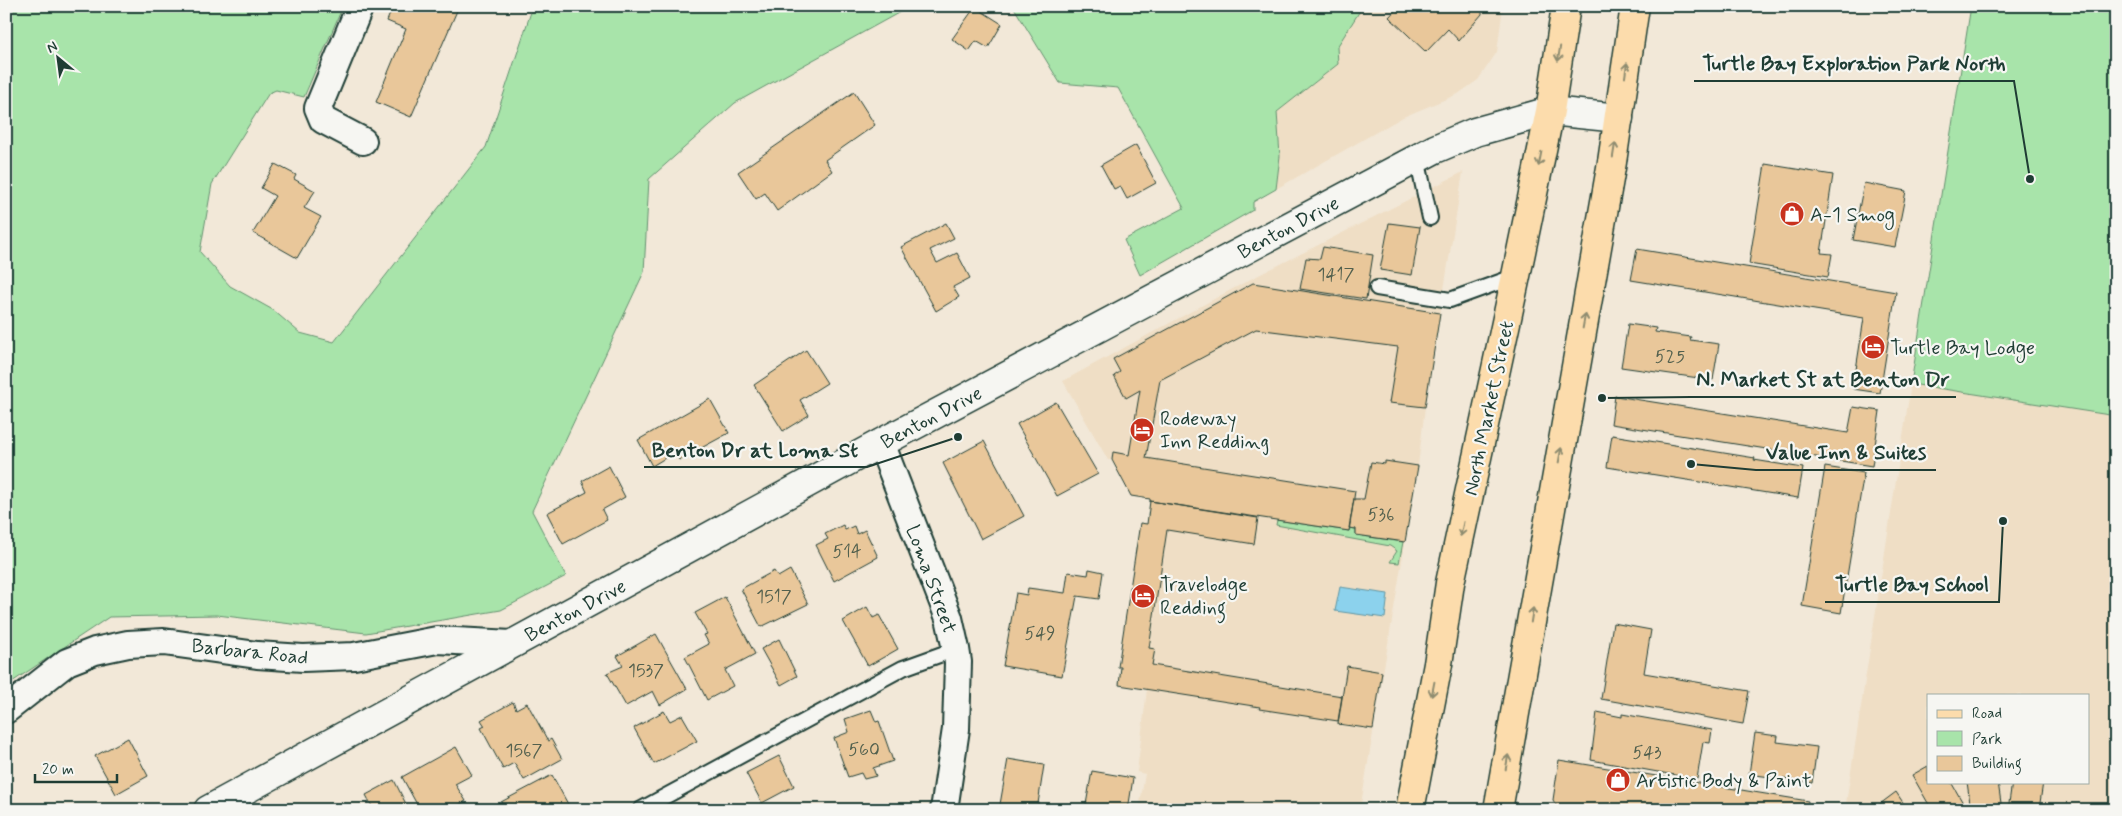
<svg xmlns="http://www.w3.org/2000/svg" width="2122" height="816" font-family="Mynerve,sans-serif">
	<style>
		.built { fill: #efdec5; fill-rule: evenodd }
		.green { fill: #a8e4aa; stroke: #64906f }
		.water { fill: #8cd2ed; stroke: #6096a3 }
		.building { fill: #e9c79a; stroke: #1f3d34 }
		.lines { fill: none; stroke-linecap: round; stroke-linejoin: round }
		.lane-casing { stroke: #1f3d34; stroke-width: 18 }
		.street-casing { stroke: #1f3d34; stroke-width: 30 }
		.secondary-casing { stroke: #1f3d34; stroke-width: 31 }
		.primary-casing { stroke: #1f3d34; stroke-width: 31 }
		.lane { stroke: #f6f6f2; stroke-width: 14 }
		.street { stroke: #f6f6f2; stroke-width: 26 }
		.secondary { stroke: #f6f6f2; stroke-width: 28 }
		.primary { stroke: #fcdcac; stroke-width: 28 }
		.oneway { stroke: #8e8c70 }
		.labels { text-anchor: middle; stroke-width: 4.5; stroke-linejoin: round; paint-order: stroke }
		.number-label { font-size: 18px; fill: #52604e }
		.poi-label { font-size: 20px; fill: #1f3d34; stroke: #f6f6f2; text-anchor: start }
		.street-label { font-size: 20px; fill: #1f3d34; stroke: #f6f6f2 }
		.leader { fill: none; stroke: #1f3d34; stroke-width: 2 }
		.callout-dot { fill: #1f3d34; stroke: #f6f6f2; stroke-width: 2 }
		.callout-label { font-size: 21px; text-anchor: middle; font-weight: bold; fill: #1f3d34; stroke: #f6f6f2; stroke-width: 4.5; stroke-linejoin: round; paint-order: stroke }
	</style>
	<rect width="100%" height="100%" fill="#f2e8d8"/>
	<filter id="ink" filterUnits="userSpaceOnUse"><feTurbulence type="fractalNoise" baseFrequency=".02" numOctaves="2"/><feDisplacementMap in="SourceGraphic" scale="10" xChannelSelector="R" yChannelSelector="G"/><feConvolveMatrix kernelMatrix="1 2 1 2 8 2 1 2 1" color-interpolation-filters="sRGB"/></filter>
	<g filter="url(#ink)">
		<path class="built" d="M1363,6H1503L1497,52L1478,80L1458,94L1403,117L1276,189L1280,156L1277,112L1338,64L1337,47Z
			M1463,172L1425,407L1418,466L1360,810H1139L1145,774L1137,772L1147,689L1119,685L1121,667H1118L1140,523L1147,524L1150,499L1131,496L1112,460H1108L1063,381L1251,279Z
			M1911,384L2116,416V810H1845ZM1928,695H2088V782H1928Z"/>
		<path class="green" d="M6,6H343L304,97L276,90L269,93L212,184L200,252L230,286L273,310L300,333L334,342L486,147L533,6H911L735,103L649,179L644,272L532,511L566,576L501,610L366,633L217,615L109,617L6,686Z
			M1013,6H1363L1337,47L1338,64L1277,112L1280,156L1276,189L1253,202V210L1140,275L1124,240L1184,208L1118,88L1060,83Z
			M1971,6H2116V416L1911,384Z
			M1277,520L1349,531V528L1356,529V535L1403,542L1399,563L1390,562L1397,551L1390,546L1276,525Z"/>
		<path class="water" d="M1340,587L1388,594L1385,618L1335,611Z"/>
		<path class="building" d="M393,6H459L411,117L376,102L406,29L387,21Z
			M1399,6H1482V14L1459,41L1448,29L1426,52L1389,17Z
			M975,7L1002,24L988,48L976,41L969,51L952,39Z
			M854,92L875,125L825,160L832,171L777,211L765,193L756,199L738,172Z
			M1136,145L1156,183L1127,199L1120,186L1114,189L1101,165Z
			M275,164L296,175L294,179L315,191L304,208L321,217L297,258L253,233L275,196L261,188Z
			M1765,164L1833,175L1821,253L1832,254L1828,277L1749,264Z
			M1864,183L1906,191L1895,247L1853,240Z
			M946,223L954,238L930,250L937,263L957,253L970,278L953,287L959,297L936,311L901,247Z
			M1389,223L1420,227L1412,275L1380,270Z
			M1323,247L1373,255L1366,299L1300,289L1306,258L1320,259Z
			M1637,249L1896,292L1880,393L1853,389L1864,318L1631,280Z
			M1253,283L1440,313L1425,407L1389,403L1398,347L1256,329L1160,380L1146,458L1355,491L1349,531L1150,501V499L1131,496L1112,460L1113,452L1129,455L1140,390L1126,398L1114,376L1120,372L1113,359Z
			M1628,324L1656,328L1655,332L1691,337L1690,340L1719,344L1713,380L1621,367Z
			M806,350L827,383L800,400L809,415L783,431L754,385Z
			M1615,396L1848,433L1853,407L1880,411L1872,466L1611,424Z
			M710,399L729,433L679,460L675,452L652,466L638,440Z
			M1056,402L1098,474L1057,496L1017,424Z
			M1612,435L1755,458L1754,460L1803,468L1798,498L1607,467Z
			M984,441L1024,516L981,539L943,463Z
			M1385,461L1418,466L1405,542L1356,535V529L1349,528L1354,499H1364L1371,462L1385,464Z
			M609,466L625,497L602,510L607,520L563,544L547,513L587,492L582,481Z
			M1825,467L1864,473L1841,613L1802,606Z
			M1150,501L1258,518L1254,544L1167,530L1149,648L1155,649L1152,665L1342,696L1338,721L1259,709L1260,707L1119,685L1121,667H1118L1140,523L1147,524Z
			M843,525L845,530L854,526L857,534L865,530L878,557L834,581L816,545L828,539L825,534Z
			M1089,569L1103,572L1099,599L1077,596L1062,676L1003,666L1016,593L1027,595L1028,588L1065,593L1068,572L1088,575Z
			M790,570L808,604L761,627L741,589L774,571L778,577Z
			M725,597L755,654L725,670L733,686L707,700L685,657L709,644L704,635L707,634L695,613Z
			M867,607L873,618L879,615L898,649L868,666L843,621Z
			M1613,623L1651,630L1644,673L1749,691L1743,724L1601,699Z
			M656,634L687,689L660,705L653,691L626,706L607,673L623,666L617,656Z
			M779,639L797,676L781,685L761,649Z
			M1347,666L1382,672L1373,729L1338,724Z
			M513,702L516,709L527,703L548,741L551,739L562,759L524,780L514,763L503,769L481,728L485,726L481,720Z
			M871,710L876,722L879,721L893,761L873,768L876,776L864,779L861,773L848,777L834,738L849,732L845,719Z
			M664,711L670,721L682,715L697,741L654,764L634,728Z
			M1597,712L1622,717V714L1712,730L1710,743L1703,742L1697,779L1591,760Z
			M1755,733L1778,736L1777,742L1817,747L1812,783L1749,774Z
			M128,738L148,776L116,794L95,756Z
			M456,747L472,775L455,784L466,801L449,810H420L402,777Z
			M779,756L794,786L762,803L746,773Z
			M1008,759L1044,765L1037,810H999Z
			M1559,760L1808,801L1807,810H1559L1553,800Z
			M1928,766V782H1951L1967,810H1932L1912,775Z
			M1092,771L1133,778L1128,810H1085Z
			M552,775L569,806L562,810H505L501,802Z
			M394,780L409,810H374L366,795Z
			M1967,782H1998L2002,810H1971Z
			M2012,782H2043L2039,810H2008Z
			M1896,792L1908,810H1872Z"/>
		<g class="lines">
			<defs>
				<path id="lane" d="M1417,158L1430,218
					M1377,288L1450,300L1516,276
					M640,810L903,668L956,649"/>
				<path id="street" d="M360,6L318,108L323,120L363,141
					M881,443L949,618L956,649L958,662L956,729L944,810
					M6,710L67,662L95,651L128,644L164,642L257,655L303,658L354,656L437,640L512,644"/>
				<path id="secondary" d="M208,810L881,443L1435,149L1475,132L1550,111L1619,118"/>
				<path id="primary" d="M1410,810L1438,664L1450,583L1516,276L1550,111L1566,6
					M1498,810L1612,162L1635,6"/>
			</defs>
			<use href="#lane" class="lane-casing"/>
			<use href="#street" class="street-casing"/>
			<use href="#secondary" class="secondary-casing"/>
			<use href="#primary" class="primary-casing"/>
			<use href="#lane" class="lane"/>
			<use href="#street" class="street"/>
			<use href="#secondary" class="secondary"/>
			<use href="#primary" class="primary"/>
		</g>
		<defs><path id="oneway-shaft" d="M-6 0H5M1.5-3L5.5 0L1.5 3" fill="none" stroke-width="1.6" stroke-linecap="round" stroke-linejoin="round" transform="scale(1.25)"/></defs>
		<g class="oneway">
			<use href="#oneway-shaft" transform="translate(1559 54) rotate(99)"/>
			<use href="#oneway-shaft" transform="translate(1626 70) rotate(-82)"/>
			<use href="#oneway-shaft" transform="translate(1614 150) rotate(-81)"/>
			<use href="#oneway-shaft" transform="translate(1540 159) rotate(101)"/>
			<use href="#oneway-shaft" transform="translate(1584 321) rotate(-80)"/>
			<use href="#oneway-shaft" transform="translate(1560 455) rotate(-80)"/>
			<use href="#oneway-shaft" transform="translate(1462 529) rotate(102)"/>
			<use href="#oneway-shaft" transform="translate(1532 615) rotate(-81)"/>
			<use href="#oneway-shaft" transform="translate(1433 689) rotate(101)"/>
			<use href="#oneway-shaft" transform="translate(1507 762) rotate(-80)"/>
		</g>
	</g>
	<defs>
		<symbol id="shop-disc" viewBox="-11 -11 22 22"><circle r="9.5" fill="#c8321e" stroke="#f6f6f2"/><path d="M-5-2.5h2.3a2.7 3.5 0 0 1 5.4 0H5L5.5 6h-11ZM-1.5-2.5h3a1.5 2.3 0 0 0-3 0Z" fill="#fff"/></symbol>
		<symbol id="hotel-disc" viewBox="-11 -11 22 22"><circle r="9.5" fill="#c8321e" stroke="#f6f6f2"/><path d="M-6-4.5h1.5V1H6V5H4.5V3h-9V5H-6ZM-4 0a1.8 1.8 0 1 1 3.6 0ZM.5 0V-2.5h3Q6-2.5 6 0Z" fill="#fff"/></symbol>
	</defs>
	<g fill-rule="evenodd">
		<use href="#shop-disc" x="1778" y="200" width="28" height="28"/>
		<use href="#hotel-disc" x="1859" y="333" width="28" height="28"/>
		<use href="#hotel-disc" x="1128" y="416" width="28" height="28"/>
		<use href="#hotel-disc" x="1129" y="582" width="28" height="28"/>
		<use href="#shop-disc" x="1604" y="766" width="28" height="28"/>
	</g>
	<g class="labels">
		<g class="number-label">
			<text x="1336" y="280">1417</text>
			<text x="1670" y="362">525</text>
			<text x="1381" y="520">536</text>
			<text x="847" y="557">514</text>
			<text x="774" y="602">1517</text>
			<text x="1040" y="639">549</text>
			<text x="646" y="676">1537</text>
			<text x="864" y="755">560</text>
			<text x="524" y="756">1567</text>
			<text x="1647" y="758">543</text>
		</g>
		<g class="poi-label">
			<text x="1810" y="221">A-1 Smog</text>
			<text x="1890" y="354">Turtle Bay Lodge</text>
			<text x="1160" y="425">Rodeway<tspan x="1160" dy="23">Inn Redding</tspan></text>
			<text x="1160" y="591">Travelodge<tspan x="1160" dy="23">Redding</tspan></text>
			<text x="1636" y="787">Artistic Body &amp; Paint</text>
		</g>
		<g class="street-label">
			<text transform="translate(1288 227) rotate(-28)" y="7">Benton Drive</text>
			<text transform="translate(1488 408) rotate(-78)" y="7">North Market Street</text>
			<text transform="translate(931 417) rotate(-28)" y="7">Benton Drive</text>
			<text transform="translate(932 579) rotate(70)" y="7">Loma Street</text>
			<text transform="translate(575 610) rotate(-28)" y="7">Benton Drive</text>
			<text transform="translate(250 651) rotate(6)" y="7">Barbara Road</text>
		</g>
	</g>
	<path class="leader" d="M2030 179L2014 81H1694M1602 398L1691 397H1956M958 437L867 467H644M1691 464L1756 470H1936M2003 521L1999 602H1825"/>
	<g class="callout-dot">
		<circle cx="2030" cy="179" r="5"/>
		<circle cx="1602" cy="398" r="5"/>
		<circle cx="958" cy="437" r="5"/>
		<circle cx="1691" cy="464" r="5"/>
		<circle cx="2003" cy="521" r="5"/>
	</g>
	<g class="callout-label">
		<text x="1854" y="70">Turtle Bay Exploration Park North</text>
		<text x="1823" y="386">N. Market St at Benton Dr</text>
		<text x="755" y="457">Benton Dr at Loma St</text>
		<text x="1846" y="459">Value Inn &amp; Suites</text>
		<text x="1912" y="591">Turtle Bay School</text>
	</g>
	<rect width="2122" height="816" fill="none" stroke="#f6f6f2" stroke-width="25"/>
	<rect x="12" y="12" width="2097" height="791" fill="none" stroke="#1f3d34" stroke-width="2" filter="url(#ink)"/>
	<rect x="1927" y="694" width="162" height="90" fill="#f6f6f2" stroke="#a0aca6"/>
	<rect x="1937" y="710" width="25" height="8" fill="#fcdcac" stroke="#a0aca6"/>
	<text x="1972" y="718" font-size="15" fill="#1f3d34">Road</text>
	<rect x="1937" y="731" width="25" height="15" fill="#a8e4aa" stroke="#a0aca6"/>
	<text x="1972" y="744" font-size="15" fill="#1f3d34">Park</text>
	<rect x="1937" y="756" width="25" height="15" fill="#e9c79a" stroke="#a0aca6"/>
	<text x="1972" y="768" font-size="15" fill="#1f3d34">Building</text>
	<g transform="translate(58 58) rotate(331)" stroke="#f6f6f2" stroke-width="4" paint-order="stroke">
	<path d="M0-4L9 19L0 12L-9 19Z" fill="#1f3d34"/>
	<text y="-8" font-size="14" font-weight="bold" text-anchor="middle" fill="#1f3d34">N</text>
	</g>
	<path d="M35 774v8h82v-8" fill="none" stroke="#1f3d34" stroke-width="2.5"/>
	<text x="42" y="774" font-size="15" fill="#1f3d34" stroke="#f6f6f2" stroke-width="4" paint-order="stroke">20 m</text>
</svg>
